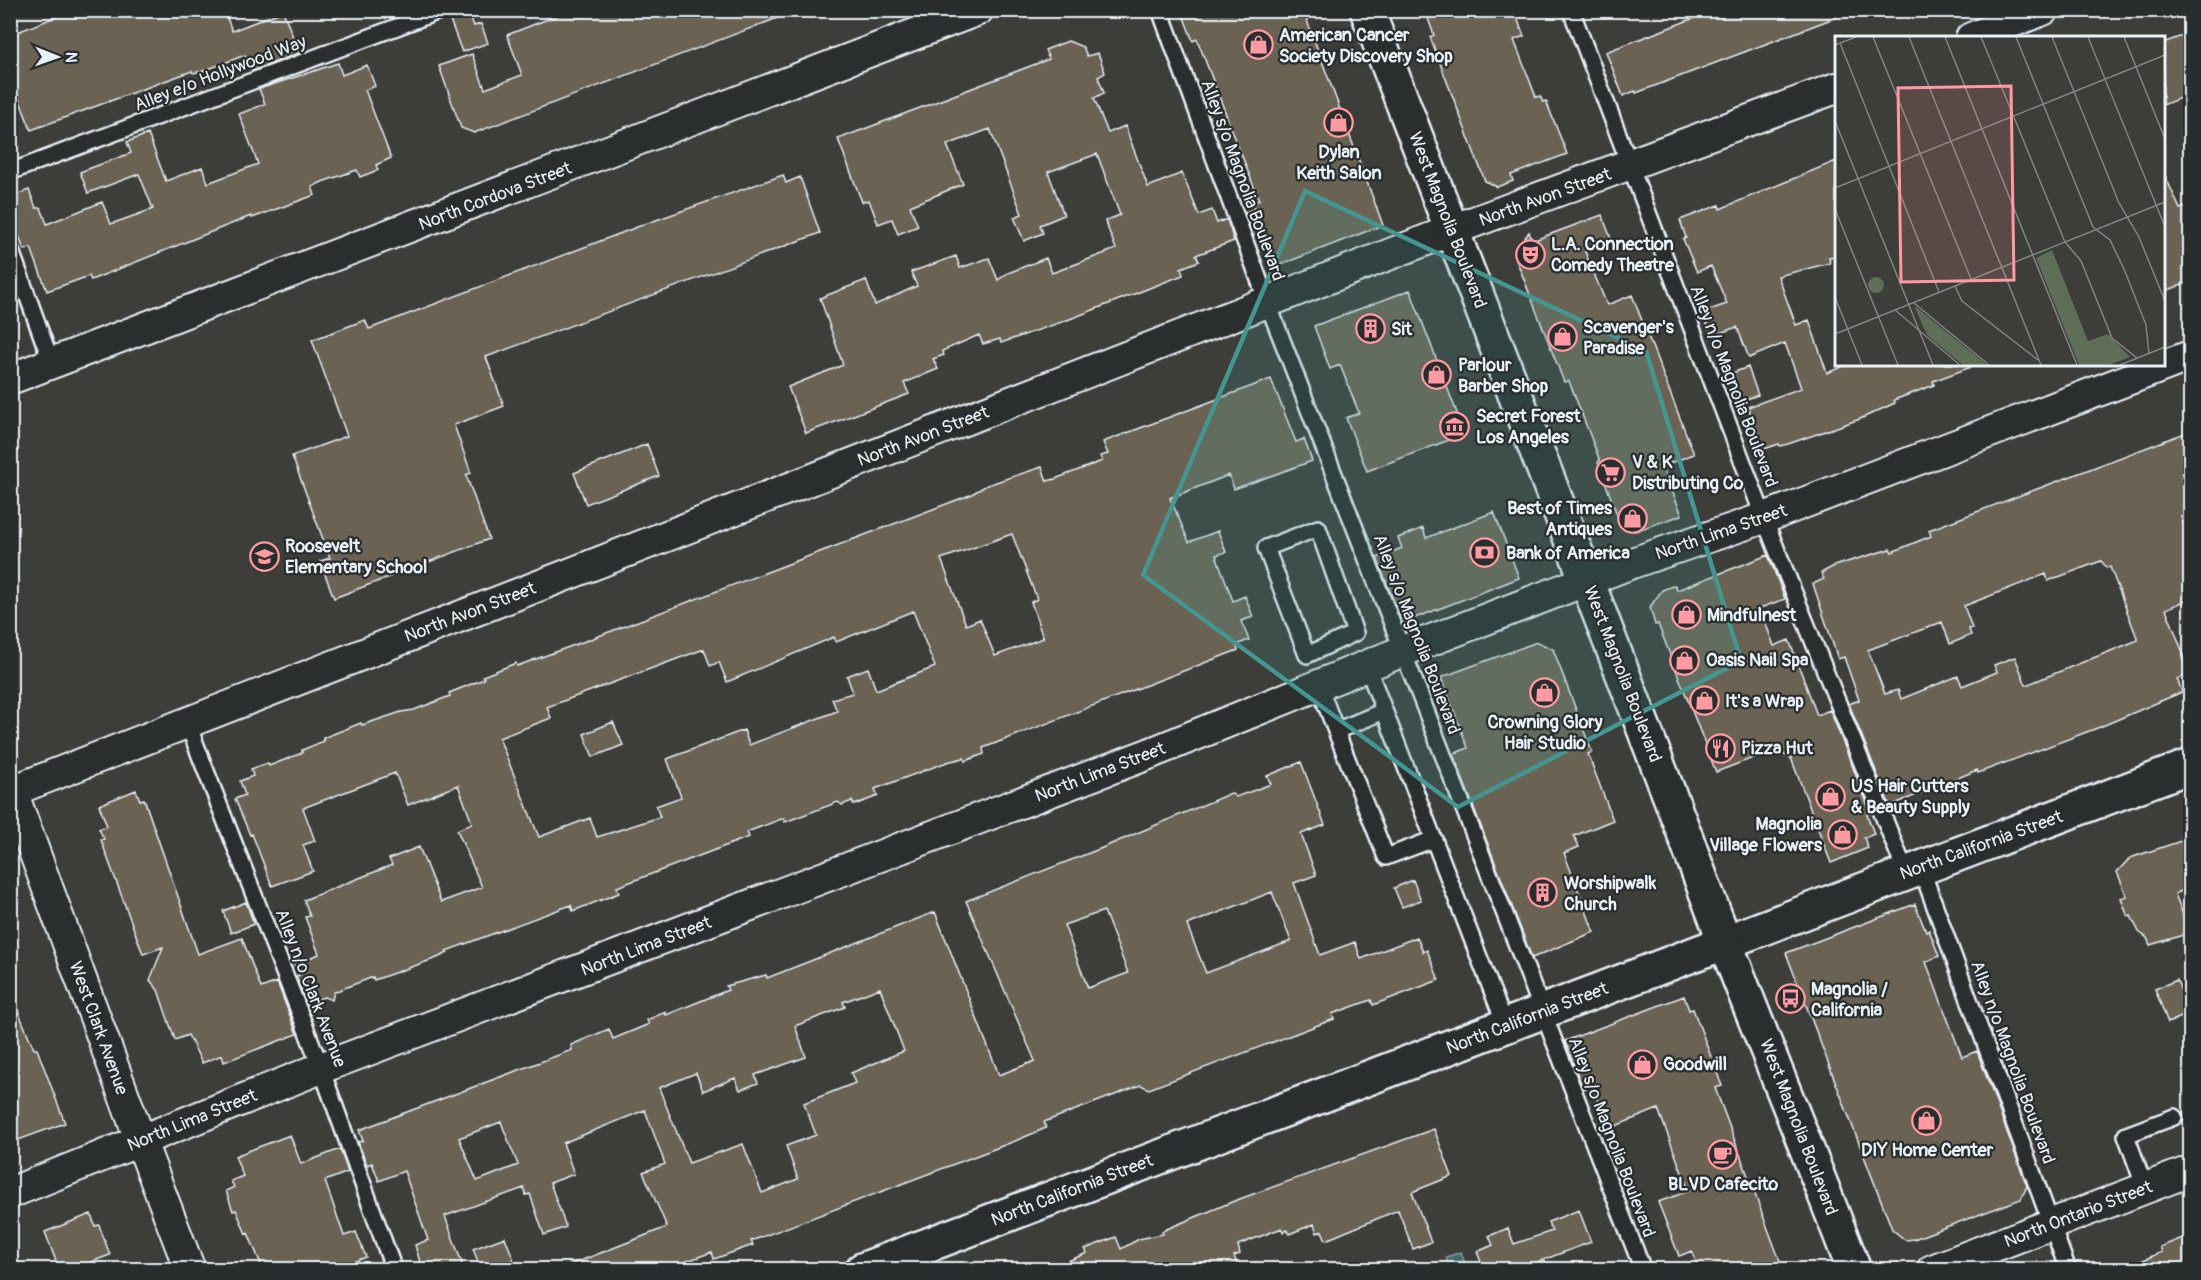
<svg xmlns="http://www.w3.org/2000/svg" width="2201" height="1280" font-family="Pangolin,sans-serif">
	<style>
		.water { fill: #49676c; stroke: #899ea4; stroke-width: 1.5 }
		.building { fill: #6a6252; stroke: #e8f1f8; stroke-width: 1.5; fill-rule: evenodd }
		.lines { fill: none; stroke-linecap: round; stroke-linejoin: round }
		.service-casing { stroke: #e8f1f8; stroke-width: 20 }
		.minor-casing { stroke: #e8f1f8; stroke-width: 34 }
		.tertiary-casing { stroke: #e8f1f8; stroke-width: 38 }
		.secondary-casing { stroke: #e8f1f8; stroke-width: 38 }
		.service { stroke: #2a2d2e; stroke-width: 15 }
		.minor { stroke: #2a2d2e; stroke-width: 30 }
		.tertiary { stroke: #2a2d2e; stroke-width: 33 }
		.secondary { stroke: #2a2d2e; stroke-width: 33 }
		.marked { fill: #459590; fill-opacity: 0.2; stroke: #459590; stroke-width: 4.5; stroke-linejoin: round }
		.labels { text-anchor: middle; stroke-width: 4.5; stroke-linejoin: round; paint-order: stroke }
		.poi-label { font-size: 18px; font-weight: bold; fill: #e8f1f8; stroke: #2a2d2e; text-anchor: start }
		.street-label { font-size: 18px; fill: #e8f1f8; stroke: #2a2d2e }
		.inset-road { fill: none; stroke: #818585; stroke-width: 1.5 }
		.view { fill: #ff9aa2; fill-opacity: 0.15; stroke: #ff9aa2; stroke-width: 3 }
		.inset-edge { fill: none; stroke: #e8f1f8; stroke-width: 3 }
	</style>
	<rect width="100%" height="100%" fill="#3d3d39"/>
	<filter id="ink" filterUnits="userSpaceOnUse"><feTurbulence type="fractalNoise" baseFrequency=".0167" numOctaves="2"/><feDisplacementMap in="SourceGraphic" scale="12" xChannelSelector="R" yChannelSelector="G"/><feConvolveMatrix kernelMatrix="1 2 1 2 8 2 1 2 1" color-interpolation-filters="sRGB"/></filter>
	<g filter="url(#ink)">
		<path class="water" d="M1461,1252L1467,1269H1450L1446,1257Z"/>
		<path class="building" d="M73,10H224L232,31L283,11L299,53L252,71L245,55L203,71L193,73L192,71L31,130L10,75V35Z
			M571,10H791V13L474,133L461,128L439,66L472,54L485,89L522,75L507,35Z
			M1181,10H1303L1383,225L1277,266L1264,232L1253,236L1245,212L1254,209L1252,203L1259,200L1197,39L1193,41Z
			M1425,10H1514L1524,36L1514,40L1536,97L1540,96L1543,102L1546,101L1567,154L1511,175L1513,181L1497,187L1485,181L1430,37L1434,35Z
			M1715,10H1850V12L1636,93L1635,91L1623,96L1606,52Z
			M469,13L474,26L481,24L488,43L462,52L450,20Z
			M2190,33V94L2163,105V43Z
			M1068,41L1083,47L1087,56L1098,53L1105,73L1098,77L1104,93L1094,98L1108,133L1125,126L1148,187L1182,173L1199,215L1212,210L1217,223L1227,219L1234,241L1196,255L1199,261L1181,268L1183,275L1070,319L1001,343L1000,339L983,344L979,335L942,351L944,355L933,359L938,369L904,383L909,394L806,433L788,387L843,365L820,298L866,280L875,305L917,286L911,272L956,256L960,268L989,258L998,280L1008,273L1046,258L1052,273L1116,249L1105,221L1120,215L1097,154L1048,172L1064,215L1040,225L1043,233L1024,241L1014,217L1022,214L990,129L947,145L963,184L910,206L918,226L898,234L892,219L878,224L869,200L862,202L838,139L1049,59L1045,50Z
			M338,63L342,75L367,65L375,86L365,90L391,158L376,165L378,170L360,177L357,170L322,182L312,187L315,195L252,218L251,216L91,280L89,276L47,291L31,248L24,250L13,219L16,218L10,197L29,190L36,208H41L47,224L102,202L111,224L153,209L139,174L88,193L80,172L131,153L127,142L148,134L166,181L202,167L208,183L258,164L239,114L265,104L259,89Z
			M1836,161V257L1829,258L1830,263L1778,276L1796,325L1809,320L1827,373L1849,364H1970L1971,367L1933,381L1934,385L1894,400L1895,403L1860,419L1788,444L1780,446L1779,444L1764,449L1748,407L1801,388L1785,343L1749,358L1737,327L1711,336L1703,312L1727,304L1711,266L1697,272L1683,239L1686,238L1680,220L1719,205L1720,209Z
			M2163,171L2180,209L2190,205V282L2163,292Z
			M783,175L786,183L800,177L820,233L486,357L504,406L454,425L471,473L466,475L489,539L334,598L320,561L330,558L292,456L347,436L312,340L365,320L369,329L645,224Z
			M1602,215L1612,241L1585,252L1607,305L1632,295L1694,454L1662,466L1682,515L1635,531L1626,527L1617,515L1598,462L1600,461L1569,381L1564,382L1516,259L1518,248L1529,232L1532,241Z
			M1410,290L1465,434L1367,471L1346,418L1359,413L1340,365L1330,369L1314,326Z
			M1748,367L1758,395L1738,402L1727,375Z
			M1271,379L1296,442L1304,439L1312,461L1234,489L1229,475L1170,498L1189,542L1218,531L1226,552L1216,555L1233,601L1245,596L1253,617L1241,621L1249,640L1236,645L1238,650L983,748L984,754L965,761L964,758L947,762L875,789L878,796L854,805L852,801L842,805L838,802L785,822L784,818L747,832L749,837L617,887L619,893L573,911L571,905L446,951L448,953L437,958L374,980L373,977L334,992L332,1000L324,997L306,1003L296,976L299,975L294,964L319,954L305,917L310,916L304,900L392,865L389,859L419,847L441,902L482,887L457,830L472,823L458,785L408,805L395,773L303,808L315,841L303,845L313,871L272,886L252,834L250,835L235,799L245,795L240,781L253,776L251,769L268,763L269,766L302,753V750L324,741L323,738L361,723L362,725L401,712L414,710L450,696L449,693L484,679L483,676L516,663L517,666L588,640L970,495L987,485L1042,467L1047,481L1055,479L1102,461L1100,456L1108,454L1103,442ZM1012,534L1037,599L1031,602L1043,638L995,656L980,619L966,625L941,559ZM913,611L935,667L876,690L868,668L847,676L853,693L832,699L837,711L749,745L744,730L667,759L681,797L656,806L660,817L597,837L590,818L539,837L499,738L551,718L547,707L704,649L710,666L719,662L727,682L834,637L836,642Z
			M2190,431V516L2181,517L2190,544V599L2166,609L2190,671V674L2177,679L2182,692L2100,727L1978,773L1977,770L1890,806L1849,704L1859,700L1844,657L1838,659L1813,584L1824,579L1821,573L1834,566L1890,549L1892,552L1931,536L1929,530ZM2101,561L2107,568L2110,567L2138,640L2026,685L2015,657L1994,665L1997,672L1962,686L1958,676L1901,699L1898,690L1885,694L1868,650L1942,622L1950,644L1971,635L1969,629L1972,628L1964,606L2046,574L2048,581Z
			M647,444L659,476L586,504L574,473Z
			M1494,512L1519,578L1402,623L1377,558L1402,548L1398,538L1423,528L1426,538Z
			M1768,555L1785,599L1760,608L1774,646L1789,640L1817,715L1830,710L1871,813L1867,814L1874,834L1864,838L1868,848L1831,863L1791,758L1774,750L1716,772L1658,624L1655,625L1650,607L1662,590L1675,585L1677,590Z
			M1537,642L1553,649L1592,752L1588,754L1613,820L1574,836L1579,847L1564,853L1594,932L1532,958L1453,754L1468,748L1442,680V677Z
			M613,722L623,745L593,757L584,734Z
			M1301,762L1325,825L1301,834L1316,875L1294,883L1320,955L1355,942L1361,959L1417,937L1423,952L1427,950L1439,980L1373,1005L1371,1000L1332,1014L1334,1019L1149,1089L1141,1085L1044,1122L1046,1128L1015,1141L751,1241L753,1245L714,1259L712,1252L665,1269L562,1268L667,1227L643,1172L665,1164L645,1110L563,1143L574,1174L550,1183L566,1227L544,1235L530,1194L526,1195L524,1188L445,1216L464,1269H422L415,1245L428,1240L404,1171L379,1181L372,1163L367,1165L358,1142L363,1141L359,1130L572,1050L571,1045L609,1029L613,1039L649,1024L647,1020L665,1012L666,1015L728,990L726,986L766,975L767,978L935,912L999,1075L1035,1061L966,901L1102,848L1231,793L1236,797L1271,784L1267,776ZM1272,892L1291,941L1206,973L1187,925ZM1104,911L1128,973L1088,988L1064,925ZM880,988L904,1051L851,1073L855,1083L804,1103L816,1135L786,1146L798,1179L762,1193L743,1144L689,1163L659,1088L696,1073L703,1091L735,1078L740,1090L758,1083L755,1075L806,1057L795,1026L845,1007L843,1002ZM501,1122L518,1165L477,1181L459,1138Z
			M136,790L140,800L144,799L198,954L242,938L261,988L277,982L297,1034L224,1062L222,1055L202,1063L188,1035L175,1040L158,990L150,980L163,947L143,954L101,840L104,839L99,829L107,826L99,805Z
			M2190,838V887L2175,894L2190,933L2150,945L2147,938L2139,932L2131,916L2128,917L2121,898L2127,896L2117,872L2130,858Z
			M1413,880L1421,900L1402,907L1394,888Z
			M246,902L254,924L231,933L223,911Z
			M1915,904L1926,932L1929,930L1939,956L1926,962L1962,1057L1977,1051L2027,1186L2021,1199L1914,1239L1905,1240L1892,1229L1786,953Z
			M2177,980L2190,1013L2168,1023L2155,989Z
			M10,992L34,1049H37L65,1123L10,1143Z
			M1684,996L1689,1010L1693,1009L1722,1086L1715,1088L1783,1269H1699L1692,1251L1679,1256L1658,1202L1689,1191L1658,1109L1608,1129L1592,1086L1583,1089L1565,1041Z
			M1434,1129L1452,1176L1412,1192L1431,1242L1413,1249L1398,1210L1326,1240L1322,1231L1317,1233L1314,1224L1289,1234L1287,1230L1283,1232L1282,1228L1238,1245L1240,1254L1234,1256L1239,1269H1049L1087,1253L1085,1249L1116,1237L1121,1249L1139,1239L1163,1234L1162,1231L1234,1201Z
			M290,1135L301,1164L340,1149L348,1172L325,1181L344,1236L356,1232L366,1257L336,1269H263L248,1233L246,1234L236,1210L233,1211L226,1191L234,1187L231,1181L243,1176L235,1156Z
			M1579,1210L1591,1242L1519,1269H1484L1477,1252L1493,1245L1489,1236L1508,1228L1514,1244L1552,1231L1548,1222Z
			M91,1214L95,1226L99,1225L110,1255L72,1269H59L45,1232Z
			M505,1237L517,1269H481L473,1249Z
			M2185,1237L2190,1252V1269H2122L2162,1252L2160,1247Z"/>
		<g class="lines">
			<defs>
				<path id="service" d="M1160,10L1268,304L1643,1270
					M1571,10L1764,518L1906,873
					M10,172L442,10
					M10,248L52,364
					M1318,528L1355,633L1307,655L1266,548Z
					M1367,666L1506,1027
					M1319,686L1336,731
					M1384,711L1336,731L1386,857L1434,839
					M187,722L321,1068L394,1270
					M1921,868L2068,1270
					M2145,1188L2126,1135L2174,1117"/>
				<path id="minor" d="M1971,38L2043,10
					M10,379L978,10
					M10,786L141,1142L190,1270
					M12,791L1452,230L1836,88
					M10,1193L321,1068L1146,755L1403,651L1632,563L1764,518L2190,356
					M1932,1270L2190,1171"/>
				<path id="tertiary" d="M862,1270L2190,766"/>
				<path id="secondary" d="M1367,10L1686,838C1738,983 1799,1125 1854,1270"/>
			</defs>
			<use href="#service" class="service-casing"/>
			<use href="#minor" class="minor-casing"/>
			<use href="#tertiary" class="tertiary-casing"/>
			<use href="#secondary" class="secondary-casing"/>
			<use href="#service" class="service"/>
			<use href="#minor" class="minor"/>
			<use href="#tertiary" class="tertiary"/>
			<use href="#secondary" class="secondary"/>
		</g>
	</g>
	<path class="marked" d="M1305,191L1646,351L1741,661L1458,807L1143,575Z"/>
	<defs>
		<symbol id="shop-ring" viewBox="-11 -11 22 22"><circle r="9.5" fill="#2a2d2e" stroke="#ff9aa2" stroke-width="1.5"/><path d="M-5-2.5h2.3a2.7 3.5 0 0 1 5.4 0H5L5.5 6h-11ZM-1.5-2.5h3a1.5 2.3 0 0 0-3 0Z" fill="#ff9aa2"/></symbol>
		<symbol id="theatre-ring" viewBox="-11 -11 22 22"><circle r="9.5" fill="#2a2d2e" stroke="#ff9aa2" stroke-width="1.5"/><path d="M-5-5.5Q0-4 5-5.5V0Q5 5 0 6Q-5 5-5 0ZM-3.3-2.5H-1v1.5H-3.3ZM1-2.5H3.3v1.5H1ZM-2.8 1Q0 5.5 2.8 1Z" fill="#ff9aa2"/></symbol>
		<symbol id="building-ring" viewBox="-11 -11 22 22"><circle r="9.5" fill="#2a2d2e" stroke="#ff9aa2" stroke-width="1.5"/><path d="M-4-6H4V6H1V3H-1V6H-4ZM-2.5-4.3h1.7v1.8h-1.7ZM.8-4.3h1.7v1.8H.8ZM-2.5-1h1.7V.8h-1.7ZM.8-1h1.7V.8H.8Z" fill="#ff9aa2"/></symbol>
		<symbol id="museum-ring" viewBox="-11 -11 22 22"><circle r="9.5" fill="#2a2d2e" stroke="#ff9aa2" stroke-width="1.5"/><path d="M0-6L6-3V-2H-6V-3ZM-5-1h2V3h-2ZM-1-1h2V3h-2ZM3-1h2V3H3ZM-6 4H6V6H-6Z" fill="#ff9aa2"/></symbol>
		<symbol id="supermarket-ring" viewBox="-11 -11 22 22"><circle r="9.5" fill="#2a2d2e" stroke="#ff9aa2" stroke-width="1.5"/><path d="M-6-5.5h2.5l.6 2H6L4.5 2H-2.5L-4.4-4H-6ZM-1.5 3.2a1.3 1.3 0 1 0 .1 0ZM3 3.2a1.3 1.3 0 1 0 .1 0Z" fill="#ff9aa2"/></symbol>
		<symbol id="bank-ring" viewBox="-11 -11 22 22"><circle r="9.5" fill="#2a2d2e" stroke="#ff9aa2" stroke-width="1.5"/><path d="M-6-4H6V4H-6ZM0-2.3a2.3 2.3 0 1 0 0 4.6a2.3 2.3 0 1 0 0-4.6Z" fill="#ff9aa2"/></symbol>
		<symbol id="school-ring" viewBox="-11 -11 22 22"><circle r="9.5" fill="#2a2d2e" stroke="#ff9aa2" stroke-width="1.5"/><path d="M0-5L7-2L0 1L-7-2ZM-4 1L0 2.5L4 1V4Q0 6-4 4Z" fill="#ff9aa2"/></symbol>
		<symbol id="restaurant-ring" viewBox="-11 -11 22 22"><circle r="9.5" fill="#2a2d2e" stroke="#ff9aa2" stroke-width="1.5"/><path d="M-5-6h1v4h1v-4h1v4h1v-4h1v5L-1.5 .5V6h-2V.5L-5-1ZM5-6V6H3V1.5H1.5Q1.5-4 5-6Z" fill="#ff9aa2"/></symbol>
		<symbol id="bus-ring" viewBox="-11 -11 22 22"><circle r="9.5" fill="#2a2d2e" stroke="#ff9aa2" stroke-width="1.5"/><path d="M-5-6H5V4H4V6H2V4H-2V6H-4V4H-5ZM-3.5-4V0h7V-4ZM-3.5 1.2v1.5H-2V1.2ZM2 1.2v1.5H3.5V1.2Z" fill="#ff9aa2"/></symbol>
		<symbol id="cafe-ring" viewBox="-11 -11 22 22"><circle r="9.5" fill="#2a2d2e" stroke="#ff9aa2" stroke-width="1.5"/><path d="M-5.5-4.5H6V0H3Q3 3.5 0 3.5H-2.5Q-5.5 3.5-5.5 0ZM3-3.2v2h1.7v-2ZM-6 4.5H4V6H-6Z" fill="#ff9aa2"/></symbol>
	</defs>
	<g fill-rule="evenodd">
		<use href="#shop-ring" x="1242" y="28" width="33" height="33"/>
		<use href="#shop-ring" x="1322" y="106" width="33" height="33"/>
		<use href="#theatre-ring" x="1514" y="238" width="33" height="33"/>
		<use href="#building-ring" x="1354" y="312" width="33" height="33"/>
		<use href="#shop-ring" x="1546" y="320" width="33" height="33"/>
		<use href="#shop-ring" x="1420" y="358" width="33" height="33"/>
		<use href="#museum-ring" x="1438" y="410" width="33" height="33"/>
		<use href="#supermarket-ring" x="1594" y="456" width="33" height="33"/>
		<use href="#shop-ring" x="1616" y="502" width="33" height="33"/>
		<use href="#bank-ring" x="1468" y="536" width="33" height="33"/>
		<use href="#school-ring" x="248" y="540" width="33" height="33"/>
		<use href="#shop-ring" x="1670" y="598" width="33" height="33"/>
		<use href="#shop-ring" x="1668" y="644" width="33" height="33"/>
		<use href="#shop-ring" x="1528" y="676" width="33" height="33"/>
		<use href="#shop-ring" x="1688" y="684" width="33" height="33"/>
		<use href="#restaurant-ring" x="1704" y="732" width="33" height="33"/>
		<use href="#shop-ring" x="1814" y="780" width="33" height="33"/>
		<use href="#shop-ring" x="1826" y="818" width="33" height="33"/>
		<use href="#building-ring" x="1526" y="876" width="33" height="33"/>
		<use href="#bus-ring" x="1774" y="982" width="33" height="33"/>
		<use href="#shop-ring" x="1626" y="1048" width="33" height="33"/>
		<use href="#shop-ring" x="1910" y="1104" width="33" height="33"/>
		<use href="#cafe-ring" x="1706" y="1138" width="33" height="33"/>
	</g>
	<g class="labels">
		<g class="poi-label">
			<text x="1279" y="41">American Cancer<tspan x="1279" dy="21">Society Discovery Shop</tspan></text>
			<text x="1339" y="158" text-anchor="middle">Dylan<tspan x="1339" dy="21">Keith Salon</tspan></text>
			<text x="1551" y="250">L.A. Connection<tspan x="1551" dy="21">Comedy Theatre</tspan></text>
			<text x="1583" y="333">Scavenger's<tspan x="1583" dy="21">Paradise</tspan></text>
			<text x="1391" y="335">Sit</text>
			<text x="1458" y="371">Parlour<tspan x="1458" dy="21">Barber Shop</tspan></text>
			<text x="1476" y="422">Secret Forest<tspan x="1476" dy="21">Los Angeles</tspan></text>
			<text x="1632" y="468">V &amp; K<tspan x="1632" dy="21">Distributing Co</tspan></text>
			<text x="1612" y="514" text-anchor="end">Best of Times<tspan x="1612" dy="21">Antiques</tspan></text>
			<text x="285" y="552">Roosevelt<tspan x="285" dy="21">Elementary School</tspan></text>
			<text x="1506" y="559">Bank of America</text>
			<text x="1707" y="621">Mindfulnest</text>
			<text x="1706" y="666">Oasis Nail Spa</text>
			<text x="1725" y="707">It's a Wrap</text>
			<text x="1545" y="728" text-anchor="middle">Crowning Glory<tspan x="1545" dy="21">Hair Studio</tspan></text>
			<text x="1741" y="754">Pizza Hut</text>
			<text x="1851" y="792">US Hair Cutters<tspan x="1851" dy="21">&amp; Beauty Supply</tspan></text>
			<text x="1822" y="830" text-anchor="end">Magnolia<tspan x="1822" dy="21">Village Flowers</tspan></text>
			<text x="1564" y="889">Worshipwalk<tspan x="1564" dy="21">Church</tspan></text>
			<text x="1811" y="995">Magnolia /<tspan x="1811" dy="21">California</tspan></text>
			<text x="1663" y="1070">Goodwill</text>
			<text x="1927" y="1156" text-anchor="middle">DIY Home Center</text>
			<text x="1723" y="1190" text-anchor="middle">BLVD Cafecito</text>
		</g>
		<g class="street-label">
			<text transform="translate(220 73) rotate(-21)" y="6">Alley e/o Hollywood Way</text>
			<text transform="translate(1243 180) rotate(70)" y="6">Alley s/o Magnolia Boulevard</text>
			<text transform="translate(495 196) rotate(-21)" y="6">North Cordova Street</text>
			<text transform="translate(1545 197) rotate(-20)" y="6">North Avon Street</text>
			<text transform="translate(1448 220) rotate(69)" y="6">West Magnolia Boulevard</text>
			<text transform="translate(1734 386) rotate(69)" y="6">Alley n/o Magnolia Boulevard</text>
			<text transform="translate(923 436) rotate(-21)" y="6">North Avon Street</text>
			<text transform="translate(1721 532) rotate(-19)" y="6">North Lima Street</text>
			<text transform="translate(470 612) rotate(-21)" y="6">North Avon Street</text>
			<text transform="translate(1417 634) rotate(69)" y="6">Alley s/o Magnolia Boulevard</text>
			<text transform="translate(1623 674) rotate(69)" y="6">West Magnolia Boulevard</text>
			<text transform="translate(1100 772) rotate(-21)" y="6">North Lima Street</text>
			<text transform="translate(1981 845) rotate(-20)" y="6">North California Street</text>
			<text transform="translate(646 946) rotate(-21)" y="6">North Lima Street</text>
			<text transform="translate(311 988) rotate(69)" y="6">Alley n/o Clark Avenue</text>
			<text transform="translate(1527 1018) rotate(-21)" y="6">North California Street</text>
			<text transform="translate(99 1028) rotate(70)" y="6">West Clark Avenue</text>
			<text transform="translate(2013 1062) rotate(70)" y="6">Alley n/o Magnolia Boulevard</text>
			<text transform="translate(192 1120) rotate(-22)" y="6">North Lima Street</text>
			<text transform="translate(1799 1127) rotate(69)" y="6">West Magnolia Boulevard</text>
			<text transform="translate(1612 1137) rotate(69)" y="6">Alley s/o Magnolia Boulevard</text>
			<text transform="translate(1072 1190) rotate(-21)" y="6">North California Street</text>
			<text transform="translate(2078 1214) rotate(-21)" y="6">North Ontario Street</text>
		</g>
	</g>
	<g transform="translate(1835 36)">
		<rect width="330" height="330" fill="#3d3d39"/>
		<path d="M217,214L253,305L273,298L295,321L274,329H244L201,222ZM33 249a8 8 0 1 1 16 0a8 8 0 1 1-16 0ZM80,272L81,271L152,329H128L92,299Z" fill="#5e6e57"/>
		<path class="inset-road" d="M38,1L136,243M74,1L206,329M110,1L242,329M146,1L230,206L246,225L277,302L302,322M181,1L258,191L275,204L289,233L311,289L314,318M217,1L284,167L304,201L330,265M253,1L330,191M289,1L330,103M5,7L104,256M0,9L21,1M0,85L98,329M0,152L330,19M0,173L63,329M120,250L127,265L203,324M0,261L27,329M79,267L154,329M60,274L125,329M0,298L330,166M285,329L330,311"/>
		<path class="view" d="M176,50L179,244L66,246L63,52Z"/>
		<rect width="330" height="330" class="inset-edge"/>
	</g>
	<rect width="2201" height="1280" fill="none" stroke="#2a2d2e" stroke-width="36"/>
	<rect x="18" y="18" width="2165" height="1244" fill="none" stroke="#e8f1f8" stroke-width="2" filter="url(#ink)"/>
	<g transform="translate(57 57) rotate(91)" stroke="#2a2d2e" stroke-width="4.5" paint-order="stroke">
	<path d="M0-4.5L10 22L0 15L-10 22Z" fill="#e8f1f8"/>
	<text y="-9" font-size="16" font-weight="bold" text-anchor="middle" fill="#e8f1f8">N</text>
	</g>
</svg>
